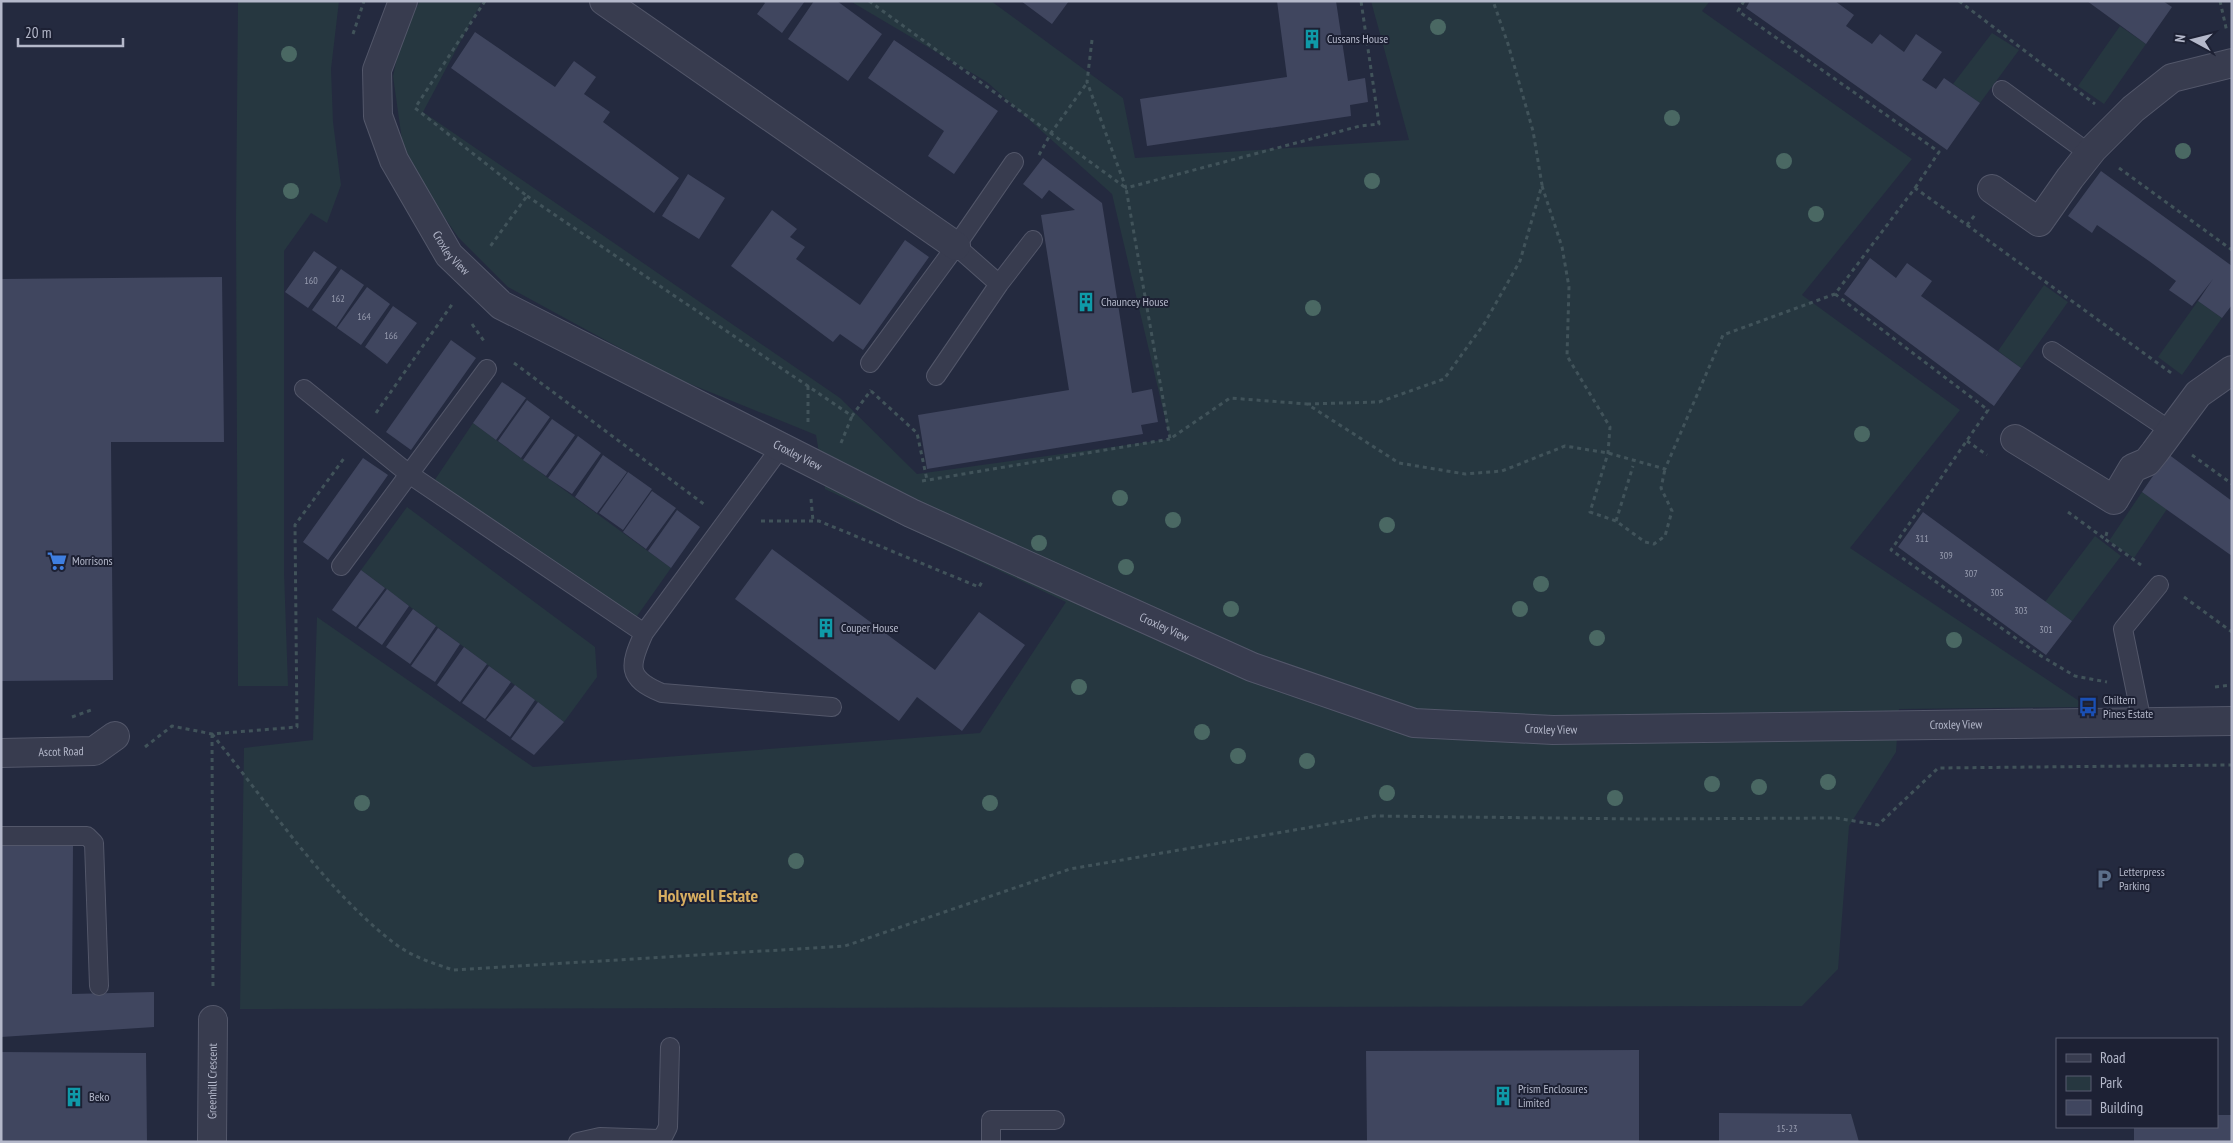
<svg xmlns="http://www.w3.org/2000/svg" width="2233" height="1143" font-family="'PT Sans Narrow',sans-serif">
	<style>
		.green { fill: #263740 }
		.building { fill: #40465f }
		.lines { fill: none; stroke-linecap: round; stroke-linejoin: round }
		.service-casing { stroke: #53576a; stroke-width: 20 }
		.minor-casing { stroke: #53576a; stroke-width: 30 }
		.path { stroke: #41535a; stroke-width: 3; stroke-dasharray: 4 4; stroke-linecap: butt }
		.service { stroke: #383c4f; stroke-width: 18 }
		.minor { stroke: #383c4f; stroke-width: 28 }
		.tree { fill: #4a6863 }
		.labels { text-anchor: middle; stroke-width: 4; stroke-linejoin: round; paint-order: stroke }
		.number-label { font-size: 10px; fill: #979caf }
		.poi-label { font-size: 12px; fill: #b4b8ca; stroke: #1d2134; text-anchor: start }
		.street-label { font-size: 12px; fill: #b4b8ca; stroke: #1d2134 }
		.district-label { font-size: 18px; font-weight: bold; fill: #d8ae61; stroke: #1d2134 }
	</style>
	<rect width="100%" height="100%" fill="#242a3f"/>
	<path class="green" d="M238,1H339L331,69L333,122L341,185L327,223L311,213L284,251V572L288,686H238L236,220Z
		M420,1H482L423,112L840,398L917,474L1170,439L1112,194L987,82L850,1H991L1123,98L1135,158L1409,140L1371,1H1710L1702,11L1912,159L1802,295L1960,410L1850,548L2088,707L1899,709L1896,752L1849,826L1838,969L1802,1006L240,1009L244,748L313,740L317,617L533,767L980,733L1066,602L825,489L816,435L673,377L508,287L458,237L416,176L402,140L393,76L402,35Z
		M2120,26L2146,44L2104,104L2078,86Z
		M1992,33L2019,50L1980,103L1953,84Z
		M2044,285L2068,302L2021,368L1998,351Z
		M2198,301L2222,318L2182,375L2158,357Z
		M473,423L671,568L635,619L432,484Z
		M2142,492L2167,509L2134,558L2109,541Z
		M407,507L595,647L597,677L564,722L361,570Z
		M2095,536L2121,556L2072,621L2045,602Z"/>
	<path class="building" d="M763,1H805L782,33L757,14L765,3Z
		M814,1H837L882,34L848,81L788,39Z
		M1021,1H1069L1052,24Z
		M1277,1H1336L1348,81L1365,78L1368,102L1350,105L1351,116L1147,146L1140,99L1287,77Z
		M1750,1H1835L1854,15L1846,26L1872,44L1880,34L1904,52L1916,34L1942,52L1922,80L1936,89L1944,78L1980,103L1947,150L1746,8Z
		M2087,1H2163L2172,7L2146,44Z
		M475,32L555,87L574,61L596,77L584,94L610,112L603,122L679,178L654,213L451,68Z
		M894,40L998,111L954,174L928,156L944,131L868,78Z
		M1043,158L1102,203L1132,393L1152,389L1158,422L1141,425L1143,434L927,469L918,415L1069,390L1041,215L1075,210L1049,190L1042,199L1023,184Z
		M2101,171L2232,266V305L2222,318L2198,301L2213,279L2192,306L2169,290L2176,281L2149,261L2097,225L2092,233L2068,216Z
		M688,174L725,198L699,239L662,216Z
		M772,210L797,229L790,237L805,247L796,259L860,305L905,240L929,257L863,350L840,334L833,342L731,266Z
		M314,251L337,267L308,308L285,292Z
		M1870,258L1896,278L1907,263L1932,281L1921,296L2021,368L1994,406L1844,294Z
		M341,269L364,285L336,327L312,310Z
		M222,277L224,442H111L113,680L1,681V279Z
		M367,287L390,304L361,345L337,328Z
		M393,306L417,323L387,364L365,347Z
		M451,340L476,358L411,450L386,432Z
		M502,382L526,398L496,440L473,423Z
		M527,400L550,417L521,458L498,441Z
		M552,419L575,435L546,476L523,460Z
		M578,436L601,453L572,494L548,478Z
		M2168,454L2232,501V556L2142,492Z
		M603,455L627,472L597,513L575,497Z
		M363,458L388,475L328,560L303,542Z
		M628,472L652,489L623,530L599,513Z
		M652,491L676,508L646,549L623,532Z
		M677,510L700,527L671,568L648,551Z
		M1923,512L2072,621L2046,655L1898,547Z
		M772,549L935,670L979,612L1025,645L962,731L917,697L899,721L735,599Z
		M361,570L385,588L356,627L332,610Z
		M387,589L409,606L382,645L358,628Z
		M413,609L436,626L410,664L386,647Z
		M438,628L460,644L435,682L411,666Z
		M464,647L487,664L460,702L437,685Z
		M489,666L511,682L485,719L462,703Z
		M515,685L535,700L510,737L486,720Z
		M538,702L564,722L534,755L511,739Z
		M1,844L73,846L72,994L154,992V1027L1,1037Z
		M1639,1050V1142H1367L1366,1051Z
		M1,1052L146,1053L147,1142H1Z
		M1719,1113L1851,1114L1859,1142H1719Z
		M2217,1115H2232V1142H2134V1127H2217Z"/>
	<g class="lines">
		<defs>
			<path id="service" d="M2002,90L2090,154
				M999,284L1033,240
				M2052,351L2171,431
				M870,363L956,246L1014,162
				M936,376L999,284L956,246
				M304,389L409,474L644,633
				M781,447L644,633C629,666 626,678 662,693L832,707
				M341,566L487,369
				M2142,722L2123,629L2159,585
				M1,836H87L94,843L99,986
				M578,1142L600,1137L659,1139L664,1135L668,1127L670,1047
				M991,1142V1120H1055"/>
			<g id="minor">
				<path id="s1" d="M403,1L377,70L378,116L394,160L449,255L501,305L911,513L1252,667L1414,723L1553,730L2232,721"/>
				<path d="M604,1L956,246"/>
				<path d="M1992,189L2039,222L2070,178L2093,149L2133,109L2172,78L2232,63"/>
				<path d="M2015,439L2114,500L2133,468L2147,462L2155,452L2198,394L2232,370"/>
				<path id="s2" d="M1,753L94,751L115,736"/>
				<path id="s3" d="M212,1142L213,1020"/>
			</g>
		</defs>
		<use href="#service" class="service-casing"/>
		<use href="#minor" class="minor-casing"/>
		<path class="path" d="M485,1L415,108L527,196L489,248
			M869,1L1126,188L1170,439L1230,398L1307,404L1399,463L1465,474L1502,471L1565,446L1608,453L1665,469L1723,335L1835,294L1915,188L1967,225L1975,215
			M1744,1L1738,11L1939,152L1915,188
			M1959,1L2095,104
			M2220,1L2227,32
			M353,34L364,1
			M1092,40L1087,82L1126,188L1360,126L1379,124L1361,1
			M1039,155L1051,133L1087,83
			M2119,168L2232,250
			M1542,186L1562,247L1569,287L1567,356L1610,427L1608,453L1590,512L1616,521L1645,542L1654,544L1665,536L1672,511L1661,488L1665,469
			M527,196L852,416L871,390
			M1967,225L2174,375
			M1835,294L1988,410L1891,550L2041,656L2075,676L2107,682
			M472,324L484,341
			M514,363L705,505
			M808,386V425
			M871,391L917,433L927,480
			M1307,404L1379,402L1444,379L1484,324L1520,261L1542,185L1533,131L1508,44L1493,1
			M376,413L453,303
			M1967,441L1987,455
			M841,443L852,416
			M2192,455L2232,484
			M922,481L1170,439
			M811,499L813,521
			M2068,512L2105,539
			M761,521H819L979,587L983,580
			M1616,521L1633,466
			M2107,532L2105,539L2141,565
			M2184,597L2232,632
			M2215,687L2232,685
			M72,717L94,709
			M212,734C267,802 325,890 394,943C412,957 433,963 453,970L845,946L1070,869L1375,816L1642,819L1836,818L1878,825L1938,768L2232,765
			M212,734L213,988
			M145,747L172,726L212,734L297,727L295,525L345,457"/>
		<use href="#service" class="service"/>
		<use href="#minor" class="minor"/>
	</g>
	<g class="tree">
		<circle cx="1438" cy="27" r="8"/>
		<circle cx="289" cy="54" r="8"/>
		<circle cx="1672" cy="118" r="8"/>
		<circle cx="2183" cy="151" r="8"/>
		<circle cx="1784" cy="161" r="8"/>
		<circle cx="1372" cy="181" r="8"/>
		<circle cx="291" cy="191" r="8"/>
		<circle cx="1816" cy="214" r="8"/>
		<circle cx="1313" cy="308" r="8"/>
		<circle cx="1862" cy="434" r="8"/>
		<circle cx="1120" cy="498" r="8"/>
		<circle cx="1173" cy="520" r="8"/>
		<circle cx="1387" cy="525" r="8"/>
		<circle cx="1039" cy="543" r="8"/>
		<circle cx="1126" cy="567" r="8"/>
		<circle cx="1541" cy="584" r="8"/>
		<circle cx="1231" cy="609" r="8"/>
		<circle cx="1520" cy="609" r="8"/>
		<circle cx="1597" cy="638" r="8"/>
		<circle cx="1954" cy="640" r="8"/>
		<circle cx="1079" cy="687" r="8"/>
		<circle cx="1202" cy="732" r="8"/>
		<circle cx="1238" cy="756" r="8"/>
		<circle cx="1307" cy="761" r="8"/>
		<circle cx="1828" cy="782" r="8"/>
		<circle cx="1712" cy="784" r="8"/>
		<circle cx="1759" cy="787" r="8"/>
		<circle cx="1387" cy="793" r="8"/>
		<circle cx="1615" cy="798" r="8"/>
		<circle cx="362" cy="803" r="8"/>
		<circle cx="990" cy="803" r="8"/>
		<circle cx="796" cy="861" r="8"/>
	</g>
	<defs>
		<symbol id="building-bare" viewBox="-9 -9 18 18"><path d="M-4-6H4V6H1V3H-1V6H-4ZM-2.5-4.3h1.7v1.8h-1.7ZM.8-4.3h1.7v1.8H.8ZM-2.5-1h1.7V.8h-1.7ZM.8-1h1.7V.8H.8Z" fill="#0f9aa8" stroke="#1d2134" stroke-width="2.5" paint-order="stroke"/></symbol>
		<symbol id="supermarket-bare" viewBox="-9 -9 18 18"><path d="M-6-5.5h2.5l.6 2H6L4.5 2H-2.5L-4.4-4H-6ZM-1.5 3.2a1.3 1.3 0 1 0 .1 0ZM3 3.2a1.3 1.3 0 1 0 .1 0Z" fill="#3f7fe0" stroke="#1d2134" stroke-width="2.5" paint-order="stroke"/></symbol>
		<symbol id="bus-bare" viewBox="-9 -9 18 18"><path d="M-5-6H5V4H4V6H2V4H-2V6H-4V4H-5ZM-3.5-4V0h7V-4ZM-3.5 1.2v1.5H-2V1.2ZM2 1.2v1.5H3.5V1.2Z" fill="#1a4fb4" stroke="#1d2134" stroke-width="2.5" paint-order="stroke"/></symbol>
		<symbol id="parking-bare" viewBox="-9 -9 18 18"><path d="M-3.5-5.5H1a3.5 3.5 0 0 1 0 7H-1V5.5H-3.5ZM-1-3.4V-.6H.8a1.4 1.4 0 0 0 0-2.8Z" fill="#5c6f8a" stroke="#1d2134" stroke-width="2.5" paint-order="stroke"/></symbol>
	</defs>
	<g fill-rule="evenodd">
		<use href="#building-bare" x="1298" y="25" width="28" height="28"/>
		<use href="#building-bare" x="1072" y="288" width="28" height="28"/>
		<use href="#supermarket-bare" x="43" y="547" width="28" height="28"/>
		<use href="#building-bare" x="812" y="614" width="28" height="28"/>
		<use href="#bus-bare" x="2074" y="693" width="28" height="28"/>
		<use href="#parking-bare" x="2090" y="865" width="28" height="28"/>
		<use href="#building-bare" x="1489" y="1082" width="28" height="28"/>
		<use href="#building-bare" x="60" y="1083" width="28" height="28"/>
	</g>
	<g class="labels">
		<g class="number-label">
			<text x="311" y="284">160</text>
			<text x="338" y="302">162</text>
			<text x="364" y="320">164</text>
			<text x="391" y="339">166</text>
			<text x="1922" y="542">311</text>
			<text x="1946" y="559">309</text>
			<text x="1971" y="577">307</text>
			<text x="1997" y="596">305</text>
			<text x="2021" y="614">303</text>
			<text x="2046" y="633">301</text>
			<text x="1787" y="1132">15-23</text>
		</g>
		<g class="poi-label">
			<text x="1327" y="43">Cussans House</text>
			<text x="1101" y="306">Chauncey House</text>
			<text x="72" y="565">Morrisons</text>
			<text x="841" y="632">Couper House</text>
			<text x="2103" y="704">Chiltern<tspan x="2103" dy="14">Pines Estate</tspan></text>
			<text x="2119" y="876">Letterpress<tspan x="2119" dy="14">Parking</tspan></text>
			<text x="1518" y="1093">Prism Enclosures<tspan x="1518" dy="14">Limited</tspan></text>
			<text x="89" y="1101">Beko</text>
		</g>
		<g class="street-label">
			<text dy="4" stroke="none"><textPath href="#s1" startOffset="276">Croxley View</textPath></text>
			<text dy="4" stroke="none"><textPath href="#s1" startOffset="681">Croxley View</textPath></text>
			<text dy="4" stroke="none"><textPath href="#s1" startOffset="1086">Croxley View</textPath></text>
			<text dy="4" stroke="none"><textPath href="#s1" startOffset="1896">Croxley View</textPath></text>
			<text dy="4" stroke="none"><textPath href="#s1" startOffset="1491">Croxley View</textPath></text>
			<text dy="4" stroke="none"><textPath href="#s2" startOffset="60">Ascot Road</textPath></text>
			<text dy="4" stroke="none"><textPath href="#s3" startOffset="61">Greenhill Crescent</textPath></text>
		</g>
		<g class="district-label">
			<text x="708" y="902">Holywell Estate</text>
		</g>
	</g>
	<rect width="2233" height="1143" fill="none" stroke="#b4b8ca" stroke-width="5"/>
	<rect x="2056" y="1038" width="162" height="90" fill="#1d2134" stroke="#595d70"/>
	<rect x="2066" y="1054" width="25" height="8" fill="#383c4f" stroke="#595d70"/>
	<text x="2100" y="1063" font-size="15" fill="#b4b8ca">Road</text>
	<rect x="2066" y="1076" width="25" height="15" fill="#263740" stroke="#595d70"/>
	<text x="2100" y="1088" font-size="15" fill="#b4b8ca">Park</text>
	<rect x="2066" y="1100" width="25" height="15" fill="#40465f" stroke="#595d70"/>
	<text x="2100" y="1113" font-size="15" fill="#b4b8ca">Building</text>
	<g transform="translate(2193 40) rotate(277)" stroke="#1d2134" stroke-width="4" paint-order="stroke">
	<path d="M0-4L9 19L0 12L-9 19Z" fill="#b4b8ca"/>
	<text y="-8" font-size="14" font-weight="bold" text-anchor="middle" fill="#b4b8ca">N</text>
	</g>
	<path d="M18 38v8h105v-8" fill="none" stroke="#b4b8ca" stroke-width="2.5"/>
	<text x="25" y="38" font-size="15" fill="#b4b8ca" stroke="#1d2134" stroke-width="4" paint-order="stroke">20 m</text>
</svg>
